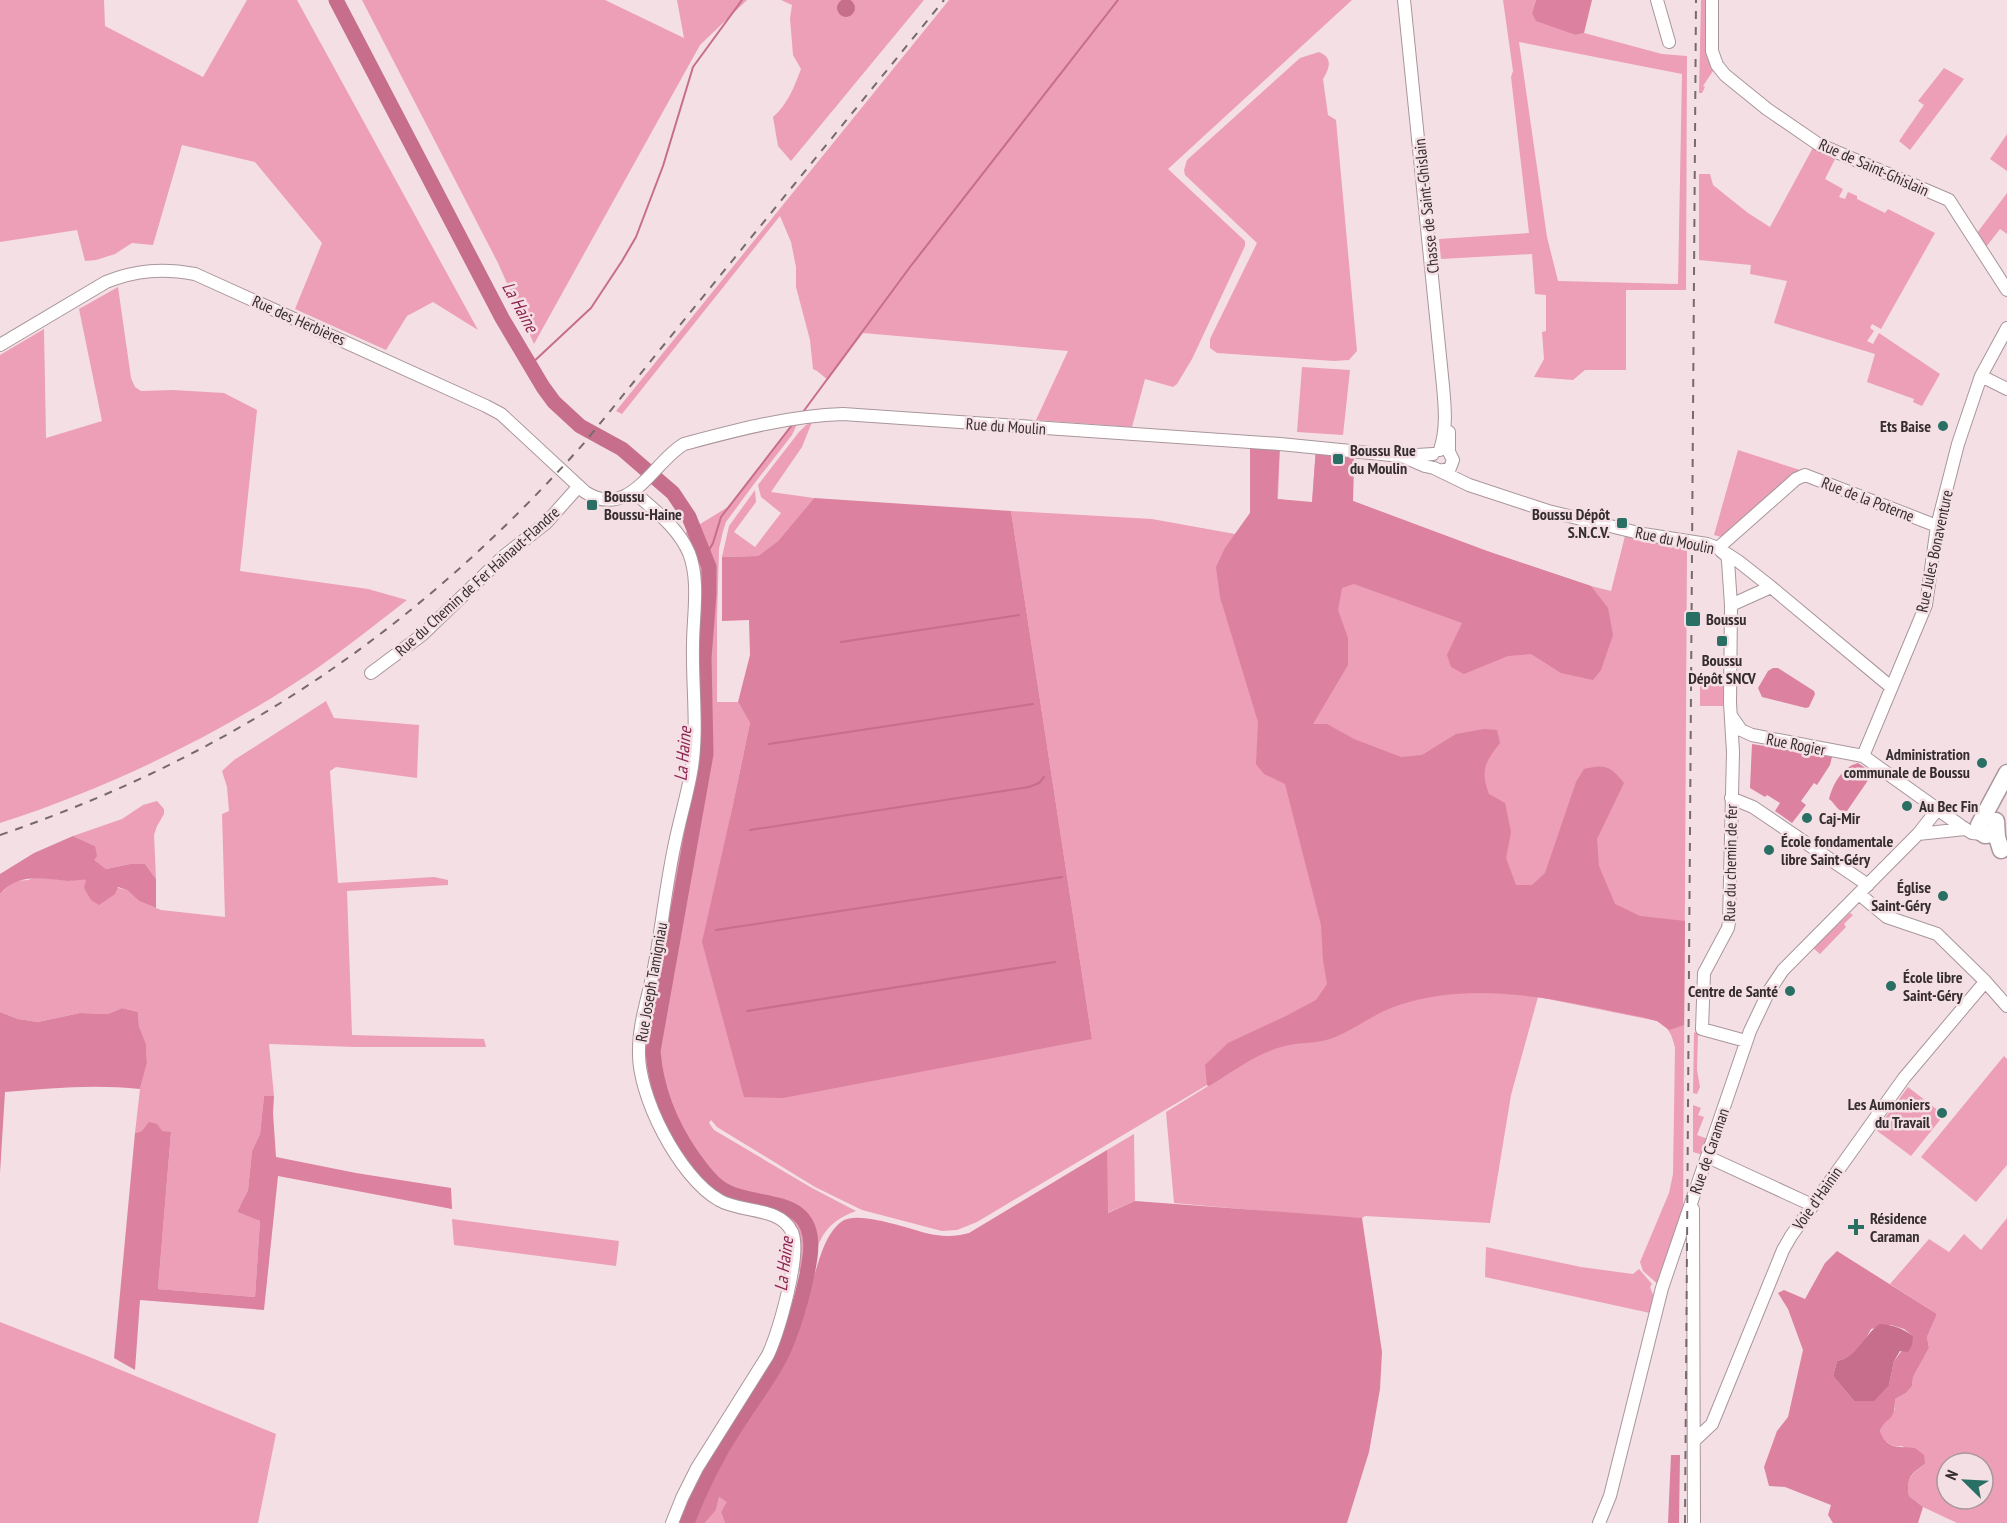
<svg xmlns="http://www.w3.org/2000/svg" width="2007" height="1523" font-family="'PT Sans Narrow',sans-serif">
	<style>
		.green { fill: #ec9fb7; fill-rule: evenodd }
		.forest { fill: #dc819f; fill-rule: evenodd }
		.water { fill: #c66e8b }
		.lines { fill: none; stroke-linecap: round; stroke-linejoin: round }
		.stream { stroke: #c66e8b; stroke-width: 2 }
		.river { stroke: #c66e8b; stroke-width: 15 }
		.minor-casing { stroke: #a9969b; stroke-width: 14 }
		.major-casing { stroke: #a9969b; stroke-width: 19 }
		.minor { stroke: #fff; stroke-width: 12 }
		.major { stroke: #fff; stroke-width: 16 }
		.rail { stroke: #776a6d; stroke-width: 2; stroke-dasharray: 8 8; stroke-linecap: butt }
		.poi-dot { fill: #2a6f63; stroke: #f4dfe5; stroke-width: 2 }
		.labels { text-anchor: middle; stroke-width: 5; stroke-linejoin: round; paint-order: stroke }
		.street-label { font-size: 16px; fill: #352d2f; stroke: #f4dfe5 }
		.poi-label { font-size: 16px; font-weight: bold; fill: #352d2f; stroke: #f4dfe5; text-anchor: start }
		.water-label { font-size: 18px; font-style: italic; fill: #8d2350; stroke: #f4dfe5 }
	</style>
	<rect width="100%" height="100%" fill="#f4dfe5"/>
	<path class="green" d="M0,0H104L105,26L203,77L247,0H297L478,330L433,302L407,316L386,350L295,309L322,243L255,162L182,145L153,245L132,243L115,254L96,260L85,261L77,230L0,242Z
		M362,0H605L684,38L677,0H747L700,45L534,344L498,263Z
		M781,0H924L791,161L778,146L773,117C788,104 794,87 801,69L793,55L790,18L792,5Z
		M949,0H1352L1168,169L1245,241V246L1192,359L1177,384L1173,387L1145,379L1132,427L1036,420L1068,351L863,333L828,380L817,371L813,369L810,340L796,287V267L791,242L780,216L622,414L616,411Z
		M1503,0H1536L1532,13L1576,35L1584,33L1662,54L1687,56L1686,290H1626V370H1585L1573,380L1534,377L1544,359L1542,332L1546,331V295L1535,294L1532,254L1441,259L1439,239L1529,233L1511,77L1513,71ZM1519,42L1682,74L1678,284L1558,281L1547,237Z
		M1701,0H1712L1717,65L1703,86L1705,87L1702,93H1699Z
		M1319,52C1334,58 1329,69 1323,79L1328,115L1336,120L1357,351L1349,360L1334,361L1217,353L1210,348V339L1257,243L1185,175L1184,170L1187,160L1300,58Z
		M1944,68L1964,79L1910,150L1899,141L1924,105L1918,101Z
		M2007,134V171L1990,159Z
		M1816,142L1838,153L1825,179L1843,189L1839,197L1845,199L1848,192L1857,196V199L1885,213L1888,209L1935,233L1881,329L1872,324L1870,328L1874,331L1867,341L1873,344L1879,333L1940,374L1922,406L1913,402L1914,399L1867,382L1875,354L1774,323L1787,281L1750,274L1751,265L1699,260V174H1710L1713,185L1748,213L1770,227Z
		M2007,193V234L2000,229L1986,247L1977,233Z
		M118,287L131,378L135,387L141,391L173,390L224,393L257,410L240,571L368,589L407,600C377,623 347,647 316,669C223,733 107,789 0,823V355L44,329L46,438L102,421L79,309Z
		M1302,367L1350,370L1343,435L1297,432Z
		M812,422L802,447L771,492L814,498L778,541L758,556L722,557L729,526L755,490L756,502L734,532L755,547L781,513L761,497L758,485L799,432L806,425Z
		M793,423L797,424L792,435L754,484L726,522L723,531L719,549L717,620V702H738L750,723L730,818L1092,1039L1011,511L1152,519L1235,534L1250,513V443L1280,444L1278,499L1312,503L1316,448L1354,451L1353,501L1487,551L1591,586L1611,591L1625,536L1687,549L1683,1228L1662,1288L1643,1271L1640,1262L1669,1193L1673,1174L1675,1048C1672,1035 1669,1027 1657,1021L1538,997L1511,1095L1490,1223L1365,1216L1362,1218L1332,1217L1174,1203L1166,1112L1208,1086L1207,1085L977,1222L957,1230L942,1231L862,1210L815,1187L717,1127L711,1120L709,1123L714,1130L812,1188L856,1211C823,1223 817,1242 811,1273L795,1271L794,1229L719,1197L685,1162L651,1101L642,1048L695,767L697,590L682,535L728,507Z
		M1738,450L1800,470L1725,538L1714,535Z
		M1700,682H1724L1723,706H1700Z
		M326,701L334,718L419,725L417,778L336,767L330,771L338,883L434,877L448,880V885L347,891L352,1035L484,1039L486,1047H354L269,1044L274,1096H264L260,1134L252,1151L248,1190L237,1212L260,1221L255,1297L158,1289L171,1132L142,1131L135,1133L140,1089L147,1063L146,1044L139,1026L138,1012L122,1008L108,1014L80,1013L38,1022L18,1019L0,1012V894L14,881L28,880L35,877L71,881L77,878L127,890L139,901L161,910L225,917L222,814L229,811L227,787L222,771L234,760Z
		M157,801L164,809V814L157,826L154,835L156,879L145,864H130L106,869L93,860L95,846L73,836L122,819L143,805Z
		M1850,913L1853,915L1844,924L1846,927L1820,954L1813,948Z
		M1694,1032L1698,1034L1697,1070L1700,1087L1697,1094L1693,1093Z
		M2004,1056L2007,1059V1165L1976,1202L1921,1157Z
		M1908,1087L1944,1115L1911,1156L1876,1130Z
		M1693,1105L1701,1108L1698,1115L1704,1117L1697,1135L1708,1139L1703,1155L1693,1152Z
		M1134,1134L1135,1201L1107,1213V1150Z
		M2007,1218V1523H1957L1923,1507L1909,1496C1906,1477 1911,1475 1925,1464L1902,1446C1890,1447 1884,1442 1880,1431L1882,1425L1895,1409V1399L1906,1393L1912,1386L1913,1377L1929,1348L1927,1337L1937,1314L1890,1284L1929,1239L1949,1252L1964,1234L1981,1250ZM1947,1463H1983V1499H1947Z
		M452,1219L619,1241L616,1266L454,1245Z
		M1486,1247L1581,1267L1633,1274L1639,1269L1652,1284L1650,1287L1654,1297L1650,1313L1485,1277Z
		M0,1322L87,1356L276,1434L258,1523H0Z
		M719,1497L728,1502L721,1512L725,1523H705L716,1510Z"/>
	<path class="forest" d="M1536,0H1592L1584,33L1576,35L1536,21L1532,13Z
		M1250,443L1280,444L1277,499L1312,502L1316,448L1354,451L1353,501L1487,551L1591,586L1608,608L1613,635L1601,670L1593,680L1561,673L1531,654L1508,656L1464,674L1451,667L1447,655L1462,623L1354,584L1342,588L1338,610L1348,638V665L1313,724H1327L1354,739L1401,757L1422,755L1456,734L1484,729L1497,730L1500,743C1485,762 1480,771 1489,794L1505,803L1511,832L1506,858L1516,885H1532L1545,873L1576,782L1584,769C1605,764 1610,766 1624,783L1597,839L1599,866L1615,904L1640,916L1685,921L1684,1025L1669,1030L1657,1021L1642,1017C1563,1001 1478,979 1399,1005C1374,1013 1355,1030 1330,1039C1314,1044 1297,1042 1281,1047C1255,1054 1231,1073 1209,1086L1207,1085L1205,1065L1228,1043L1286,1016L1316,1000L1327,984L1323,960L1321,925L1285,784L1264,774L1256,764L1258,722L1220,597L1216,567L1225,548L1250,513Z
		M814,498L1011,511L1092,1039L783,1098L744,1097L702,942L730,818L750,723L738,702L750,655L749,620L722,621V557L758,556L778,541Z
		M1773,668H1778L1814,691L1815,694L1809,707L1806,708L1762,697L1758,688L1768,671Z
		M1752,744L1832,757L1830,765L1817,785L1814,783L1801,801L1806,805L1792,823L1775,811L1780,803L1767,795L1765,797L1750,788Z
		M1858,763L1873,773L1847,811C1837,813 1836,804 1829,799C1833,784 1842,767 1858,763Z
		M73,836L95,846L97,856L94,860L106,869L130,864H145L156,879V908L139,901L127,890L118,887L115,894L99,905L91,900L84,888L86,880C78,879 75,881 68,881C42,879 19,872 0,894V874L34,853Z
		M122,1008L138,1012L139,1026L146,1044L147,1063L140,1089C95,1084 50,1088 5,1092L0,1173V1012L18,1019L38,1022L80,1013L108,1014Z
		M264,1096H274L273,1113L276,1157L356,1173L451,1188L452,1209L278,1176L264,1310L140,1300L135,1370L114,1358L135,1133L142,1131L149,1122L157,1124L162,1131L171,1132L158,1289L255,1297L260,1221L237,1212L248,1190L252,1151L260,1134Z
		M1107,1150L1108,1213L1135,1201L1362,1218L1382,1352L1380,1389L1369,1452L1347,1523H725L721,1512L727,1502L719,1497L716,1510L705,1523H691L705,1492L780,1365L796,1330L810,1277L814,1276C820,1258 825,1235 841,1222C858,1208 915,1232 936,1235C948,1237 958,1236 969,1233Z
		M1837,1251L1937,1314L1927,1337L1929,1348L1913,1377L1912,1386L1906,1393L1895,1399C1895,1424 1886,1415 1880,1431C1887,1450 1898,1446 1915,1448L1924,1455L1925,1464C1911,1474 1906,1477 1909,1496L1923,1507L1918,1523H1833L1828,1515L1831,1505L1785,1487L1769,1486L1764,1467L1777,1431L1788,1417L1803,1350L1788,1309L1778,1293L1784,1290L1805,1299L1825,1263ZM1891,1325L1904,1329L1913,1336L1894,1361L1889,1385L1854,1401L1833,1376L1837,1361C1853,1358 1864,1343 1871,1329Z
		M1671,1455H1680L1679,1523H1668Z"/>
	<path class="water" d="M837 8a9 9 0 1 1 18 0a9 9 0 1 1-18 0Z
		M1880,1324C1894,1325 1902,1328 1913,1336L1912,1345L1908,1352L1900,1351L1894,1361L1889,1385L1874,1401H1854L1833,1376L1837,1361C1858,1357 1864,1334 1880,1324Z"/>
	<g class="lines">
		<path class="stream" d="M530,365L591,308L622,261L636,237L663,166L693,67L742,0
			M803,412L910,267L1118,0
			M705,557L713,543L721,517L792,425
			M841,642L1019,615
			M769,744L1033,704
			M750,830L1029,787L1039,783L1044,777
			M716,930L1062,877
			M747,1011L1055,962"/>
		<path class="river" d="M336,0L502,318L543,387L554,402L580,426L622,449L673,493L689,517L709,567V594L704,658L706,754L653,1051C656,1090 670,1124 692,1156C700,1167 708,1179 719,1187C753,1212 819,1189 810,1257C806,1286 792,1336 778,1361C766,1383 750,1404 736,1426C716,1457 700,1488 687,1523"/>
		<defs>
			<path id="minor" d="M1404,0L1443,386C1445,408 1447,429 1440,450
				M1657,0L1669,42
				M1712,0V51L1717,65L1725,75L1767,109L1818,144L1949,200L2007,290
				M0,345L106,282C136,270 163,268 195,274L486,406L501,414L585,492C630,521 653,462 684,444C737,430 788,416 843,414L1280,444L1401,456L1433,454
				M1981,376L2007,389
				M1402,456L1425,466L1434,468L1469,485L1548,511L1643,534L1707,544L1718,548L1738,561L1771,587L1891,687
				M1441,471L1450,468L1453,460L1449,452V432
				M634,492C654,510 678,527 689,553C700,581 693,616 693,645C692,684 698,728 692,767C688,793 680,818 675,843C666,884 662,927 654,968C649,995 639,1022 639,1050C637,1095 679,1177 719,1200C740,1213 780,1206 792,1232C802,1254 778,1333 768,1355L697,1468L682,1498L672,1523
				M1718,548L1796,479L1805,475L1937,526
				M1721,551L1727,556L1728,561L1731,605L1730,703L1733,752L1729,922L1728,928L1704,973L1702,1029L1746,1041
				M1731,605L1771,587
				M371,673L422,635L504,556L546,523L579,486
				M1732,717L1741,730L1752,735L1863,756L1961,826L1972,833L1983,834
				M1863,756L1926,605L1937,526L1958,444L1981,376L2007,328
				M1731,798L1753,807L1868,885
				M1918,834L1965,829
				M1859,894L1887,917L1937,934L1984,980L2007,1006
				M1708,1157L1812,1205
				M1693,1209L1694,1523
				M1694,1441L1712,1424L1783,1250L1791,1236L1904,1078L1985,982
				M1599,1523L1610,1496L1662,1288L1750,1031L1769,991L1783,970L1918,834L1937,810"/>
			<path id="major" d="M1996,821L1997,837L2001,850
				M1996,828L1992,834L1985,835L1979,831V825L2007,773"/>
		</defs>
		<use href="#minor" class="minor-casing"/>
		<use href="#major" class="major-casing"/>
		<use href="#minor" class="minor"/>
		<use href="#major" class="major"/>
		<path class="rail" d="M0,835C236,754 420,628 585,442L944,0
			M1685,1523L1696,0"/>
	</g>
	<g class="poi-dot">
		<circle cx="1943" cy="426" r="6"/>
		<rect x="1332" y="453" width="12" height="12" rx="3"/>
		<rect x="586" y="499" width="12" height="12" rx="3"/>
		<rect x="1616" y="517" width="12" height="12" rx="3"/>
		<rect x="1685" y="611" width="16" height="16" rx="3"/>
		<rect x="1716" y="635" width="12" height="12" rx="3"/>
		<circle cx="1982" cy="763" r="6"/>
		<circle cx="1907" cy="806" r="6"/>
		<circle cx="1807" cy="818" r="6"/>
		<circle cx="1769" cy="850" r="6"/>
		<circle cx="1943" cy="896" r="6"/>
		<circle cx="1891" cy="986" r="6"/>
		<circle cx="1790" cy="991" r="6"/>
		<circle cx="1942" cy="1113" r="6"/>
		<path d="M1853 1218h6v6h6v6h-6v6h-6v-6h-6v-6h6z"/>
	</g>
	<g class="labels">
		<g class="street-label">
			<text transform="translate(1874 167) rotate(24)" y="6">Rue de Saint-Ghislain</text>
			<text transform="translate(1426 206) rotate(-96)" y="6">Chasse de Saint-Ghislain</text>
			<text transform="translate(299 320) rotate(24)" y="6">Rue des Herbières</text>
			<text transform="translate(1006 426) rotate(4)" y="6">Rue du Moulin</text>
			<text transform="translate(1868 499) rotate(21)" y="6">Rue de la Poterne</text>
			<text transform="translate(1675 540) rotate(12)" y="6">Rue du Moulin</text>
			<text transform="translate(1934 551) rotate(-78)" y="6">Rue Jules Bonaventure</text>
			<text transform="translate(477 581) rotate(-42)" y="6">Rue du Chemin de Fer Hainaut-Flandre</text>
			<text transform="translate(1796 744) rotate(11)" y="6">Rue Rogier</text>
			<text transform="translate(1730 863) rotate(-89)" y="6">Rue du chemin de fer</text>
			<text transform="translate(651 982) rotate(-80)" y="6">Rue Joseph Tamigniau</text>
			<text transform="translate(1709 1151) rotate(-71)" y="6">Rue de Caraman</text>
			<text transform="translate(1817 1198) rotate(-55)" y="6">Voie d'Hainin</text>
		</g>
		<g class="poi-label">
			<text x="1931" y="432" text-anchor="end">Ets Baise</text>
			<text x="1350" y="456">Boussu Rue<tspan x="1350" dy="18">du Moulin</tspan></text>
			<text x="604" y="502">Boussu<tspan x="604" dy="18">Boussu-Haine</tspan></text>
			<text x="1610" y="520" text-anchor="end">Boussu Dépôt<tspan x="1610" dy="18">S.N.C.V.</tspan></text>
			<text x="1706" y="625">Boussu</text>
			<text x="1722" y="666" text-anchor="middle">Boussu<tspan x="1722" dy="18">Dépôt SNCV</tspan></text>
			<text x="1970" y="760" text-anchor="end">Administration<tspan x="1970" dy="18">communale de Boussu</tspan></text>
			<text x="1919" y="812">Au Bec Fin</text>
			<text x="1819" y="824">Caj-Mir</text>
			<text x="1781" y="847">École fondamentale<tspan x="1781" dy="18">libre Saint-Géry</tspan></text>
			<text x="1931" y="893" text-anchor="end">Église<tspan x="1931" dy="18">Saint-Géry</tspan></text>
			<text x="1903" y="983">École libre<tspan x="1903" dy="18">Saint-Géry</tspan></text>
			<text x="1778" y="997" text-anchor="end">Centre de Santé</text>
			<text x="1930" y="1110" text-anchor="end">Les Aumoniers<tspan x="1930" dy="18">du Travail</tspan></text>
			<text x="1870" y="1224">Résidence<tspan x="1870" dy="18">Caraman</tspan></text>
		</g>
		<g class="water-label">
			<text transform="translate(520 307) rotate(61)" y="6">La Haine</text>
			<text transform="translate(683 754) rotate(-85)" y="6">La Haine</text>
			<text transform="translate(784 1264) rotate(-83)" y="6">La Haine</text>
		</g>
	</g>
	<g transform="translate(1965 1481) rotate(294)"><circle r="28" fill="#f4dfe5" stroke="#a8989c" stroke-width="1.5"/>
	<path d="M0-4.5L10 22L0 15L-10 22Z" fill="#2a6f63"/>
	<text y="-9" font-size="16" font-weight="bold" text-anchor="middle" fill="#352d2f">N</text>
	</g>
</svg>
